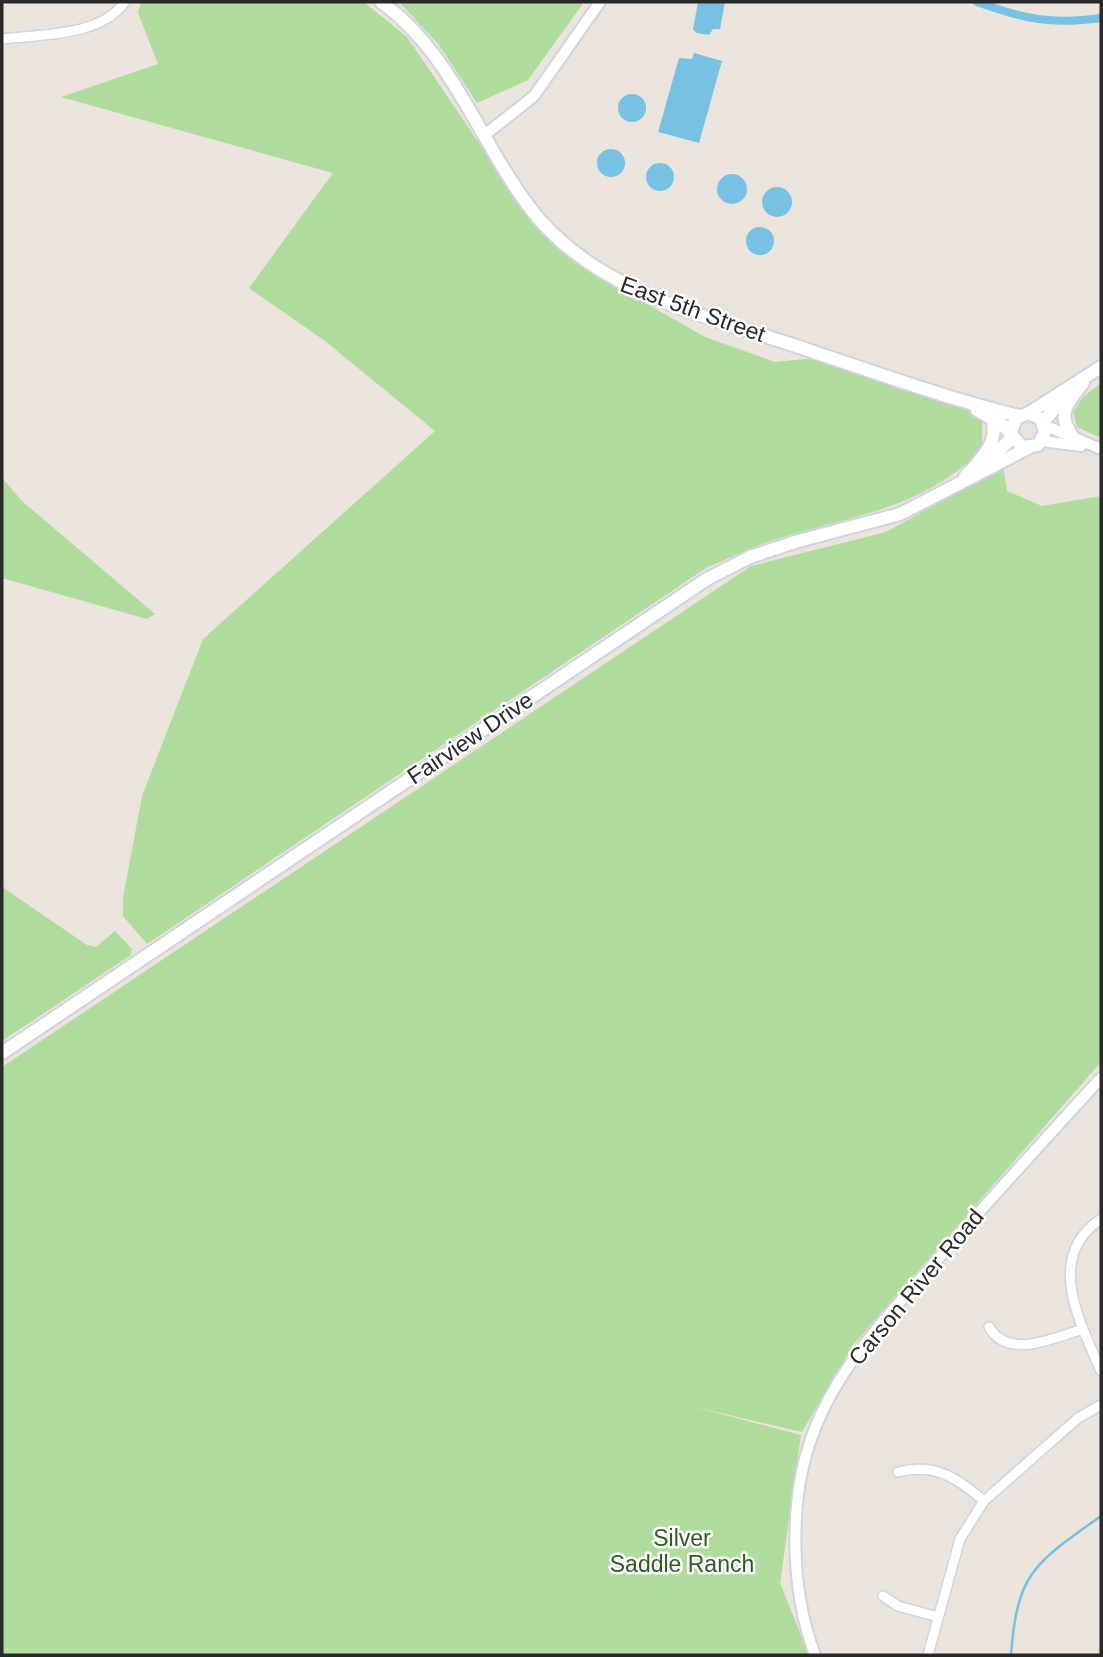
<svg xmlns="http://www.w3.org/2000/svg" width="1103" height="1657" font-family="Arial,sans-serif">
	<style>
		.green { fill: #b0dc9d }
		.water { fill: #77c2e3 }
		.lines { fill: none; stroke-linecap: round; stroke-linejoin: round }
		.stream { stroke: #77c2e3; stroke-width: 2.5 }
		.canal { stroke: #77c2e3; stroke-width: 8 }
		.minor-casing { stroke: #d1d3e0; stroke-width: 12 }
		.tertiary-casing { stroke: #d1d3e0; stroke-width: 14 }
		.secondary-casing { stroke: #d1d3e0; stroke-width: 16 }
		.minor { stroke: #fff; stroke-width: 9 }
		.tertiary { stroke: #fff; stroke-width: 10 }
		.secondary { stroke: #fff; stroke-width: 12 }
		.labels { text-anchor: middle; stroke-width: 5; stroke-linejoin: round; paint-order: stroke }
		.street-label { font-size: 23px; fill: #292929; stroke: #fff }
		.park-label { font-size: 23px; fill: #2a5e20; stroke: #fff }
	</style>
	<rect width="100%" height="100%" fill="#eae4dc"/>
	<path class="green" d="M141,2H364L407,37L523,208L556,247L575,263L705,337L775,362L815,358L973,412L982,420V442L986,445C929,507 856,515 780,538C755,545 730,558 706,568L147,944L123,916V898L142,796L203,639L435,431L325,341L249,288L333,173L61,97L158,64L138,13Z
		M399,2H584L528,80L477,103L439,45Z
		M1101,383V438L1077,427L1073,412L1083,397Z
		M1003,467L1007,491L1042,506L1101,496V1062L853,1345L802,1432L690,1406L801,1435L780,1583L809,1655H2V1067L751,566L886,532Z
		M2,478L22,501L155,614L147,619L2,578Z
		M2,887L87,945L96,947L115,931L132,949L131,955L2,1041Z"/>
	<path class="water" d="M698,2H725L720,29H713L709,35L696,33L693,29Z
		M694,53L722,61L699,143L658,132L679,58L692,59Z
		M618 108a14 14 0 1 1 28 0a14 14 0 1 1-28 0Z
		M597 163a14 14 0 1 1 28 0a14 14 0 1 1-28 0Z
		M646 177a14 14 0 1 1 28 0a14 14 0 1 1-28 0Z
		M717 189a15 15 0 1 1 30 0a15 15 0 1 1-30 0Z
		M762 202a15 15 0 1 1 30 0a15 15 0 1 1-30 0Z
		M746 241a14 14 0 1 1 28 0a14 14 0 1 1-28 0Z"/>
	<g class="lines">
		<path class="stream" d="M1011,1655C1017,1572 1035,1563 1101,1516"/>
		<path class="canal" d="M977,2C1024,19 1051,25 1101,18"/>
		<defs>
			<path id="minor" d="M2,39C40,34 100,37 125,2
				M1101,1219C1044,1257 1080,1322 1101,1371
				M989,1327C1008,1360 1054,1338 1083,1329
				M898,1472C935,1463 956,1477 984,1501
				M883,1596L898,1606L938,1617
				M928,1655L960,1539L984,1501L1078,1418L1101,1405"/>
			<path id="tertiary" d="M486,134L534,96L600,2
				M1044,425L1101,449
				M1042,441L1081,446
				M815,1655C790,1589 788,1497 814,1431C839,1365 891,1312 937,1260C991,1198 1046,1138 1101,1078"/>
			<path id="secondary" d="M381,2C455,54 483,153 539,219C605,295 710,317 802,348C874,372 945,398 1019,416
				M977,410L1003,425L1022,447L1038,445L1045,432L1041,419L1029,413L1016,418L1011,432
				M1029,413L1101,367
				M1043,422L1068,393
				M1073,437C1056,414 1067,403 1083,383
				M984,464L1012,438
				M965,477C980,460 1000,443 992,418
				M2,1053L707,579L750,557L795,542L900,514L1028,448"/>
		</defs>
		<use href="#minor" class="minor-casing"/>
		<use href="#tertiary" class="tertiary-casing"/>
		<use href="#secondary" class="secondary-casing"/>
		<use href="#minor" class="minor"/>
		<use href="#tertiary" class="tertiary"/>
		<use href="#secondary" class="secondary"/>
	</g>
	<g class="labels">
		<g class="street-label">
			<text transform="translate(693 309) rotate(20)" y="8">East 5th Street</text>
			<text transform="translate(470 738) rotate(-34)" y="8">Fairview Drive</text>
			<text transform="translate(916 1287) rotate(-50)" y="8">Carson River Road</text>
		</g>
		<g class="park-label">
			<text x="682" y="1546">Silver<tspan x="682" dy="26">Saddle Ranch</tspan></text>
		</g>
	</g>
	<rect width="1103" height="1657" fill="none" stroke="#292929" stroke-width="7"/>
</svg>
